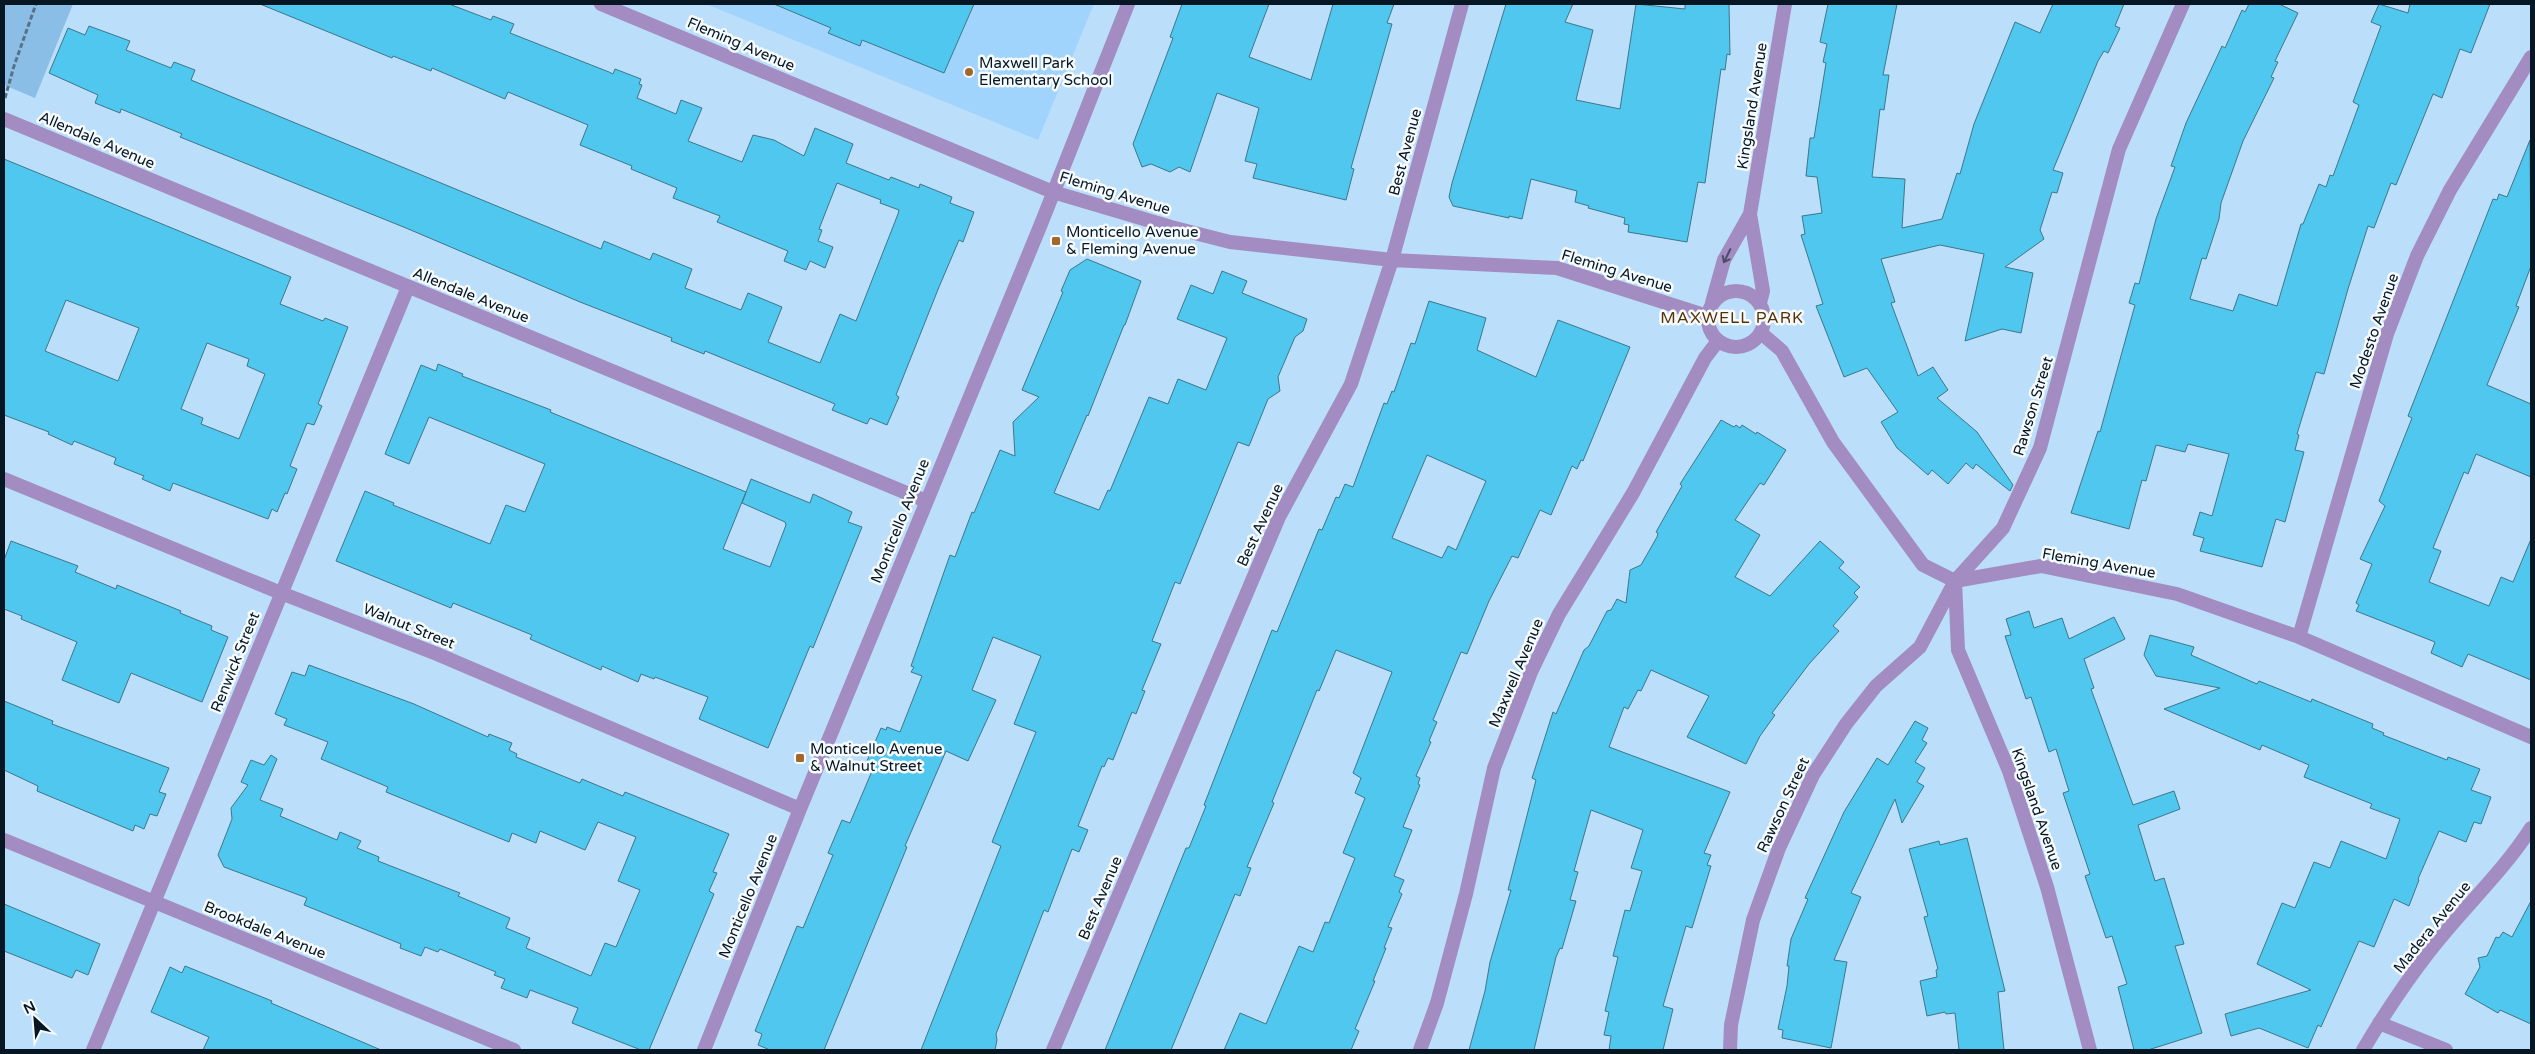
<svg xmlns="http://www.w3.org/2000/svg" width="2535" height="1054" font-family="'Varela Round',sans-serif">
	<style>
		.built { fill: #a1d4fc }
		.green { fill: #8bbee7 }
		.building { fill: #4fc7ee; stroke: #3d778a; fill-rule: evenodd }
		.lines { fill: none; stroke-linecap: round; stroke-linejoin: round }
		.path { stroke: #597286; stroke-width: 3; stroke-dasharray: 5 2.5; stroke-linecap: butt }
		.minor { stroke: #a28cc1; stroke-width: 14 }
		.oneway { stroke: #4c4b6a }
		.poi-dot { fill: #a4672a; stroke: #f6fbfe; stroke-width: 2 }
		.labels { text-anchor: middle; stroke-width: 5; stroke-linejoin: round; paint-order: stroke }
		.street-label { font-size: 15px; fill: #061623; stroke: #f6fbfe }
		.poi-label { font-size: 15px; fill: #061623; stroke: #f6fbfe; text-anchor: start }
		.neighbourhood-label { font-size: 16px; letter-spacing: 1px; fill: #583001; stroke: #f6fbfe }
	</style>
	<rect width="100%" height="100%" fill="#bbdefa"/>
	<path class="built" d="M706,4H1094L1038,140Z"/>
	<path class="green" d="M4,4H73L35,98L4,85Z"/>
	<path class="building" d="M260,4H449L491,20L493,16L514,24L510,33L609,72L613,74L615,69L641,79L639,84L642,85L637,98L676,114L681,100L702,108L688,141L742,162L753,135L774,140L804,156L815,128L853,144L846,163L889,180L891,177L919,188L920,184L952,197L950,203L974,212L963,242L959,240L939,287L896,395L899,397L887,425L870,418L867,424L832,410L835,404L705,351L704,354L671,341L672,338L580,302L406,228L180,137L182,134L121,109L120,113L95,103L98,95L49,73L68,28L85,35L89,26L130,41L126,50L171,68L174,62L195,70L191,80L601,249L604,241L650,260L653,253L692,269L685,288L741,310L748,293L782,307L768,342L820,363L840,314L856,321L898,214L899,210L880,203L881,200L837,183L819,229L822,230L818,241L833,247L825,268L810,261L806,270L784,261L788,251L717,222L720,216L673,198L677,188L631,169L632,166L580,145L588,125L508,92L505,99L432,68L431,71L393,56L392,58Z
		M774,4H974L944,73L862,40L860,46L828,33L831,28Z
		M1182,4H1269L1249,57L1311,80L1333,4H1394L1387,23L1392,24L1351,168L1354,169L1346,200L1253,178L1257,164L1245,161L1259,108L1217,93L1190,172L1179,167L1170,172L1151,164L1142,167L1133,144L1173,38L1170,37Z
		M1506,4H1573L1565,22L1593,30L1576,100L1620,109L1636,4L1685,9V4H1729L1730,55L1727,54L1725,70L1721,69L1705,183L1698,182L1687,242L1628,232L1629,225L1624,224L1625,218L1588,208L1589,206L1575,202L1577,191L1531,179L1522,219L1509,216V218L1453,206L1449,197L1452,183Z
		M1828,4H1897L1883,75H1889L1884,110L1880,109L1872,177L1905,179L1902,228L1942,219L1957,173L1960,174L1974,124L2015,22L2040,33L2053,4H2124L2115,26L2120,28L2108,53L2104,51L2098,61L2053,170L2063,173L2057,193L2052,192L2040,230L2044,239L2005,267L2033,273L2021,333L2002,329L1965,341L1984,254L1940,245L1881,259L1895,302L1891,303L1918,376L1933,367L1948,390L1937,398L1977,432L2013,485L2010,491L1976,464L1973,469L1966,463L1948,484L1932,470L1928,475L1897,448L1881,422L1898,412L1867,368L1844,377L1816,306L1823,304L1801,235L1805,234L1802,216L1822,213L1817,177L1806,176L1810,138H1814L1826,63L1823,62L1827,44L1820,42Z
		M2249,4H2279L2298,13L2275,61L2278,62L2271,77L2274,78L2243,141L2221,203L2219,219L2206,259L2202,258L2190,299L2233,311L2239,294L2277,306L2301,224H2303L2319,184L2326,187L2330,175L2333,176L2359,105L2353,102L2381,26L2371,22L2379,4L2408,13L2410,4H2490L2471,53L2460,49L2442,98L2433,94L2396,185L2391,183L2374,228L2368,226L2348,289L2324,374L2316,372L2297,434L2299,435L2295,450L2304,452L2285,522L2276,519L2262,567L2200,551L2204,538L2193,535L2200,512L2212,516L2229,454L2188,444L2185,452L2156,445L2146,481L2142,480L2129,529L2071,513L2098,431L2100,432L2135,305L2129,303L2135,283L2139,284L2156,219L2175,167L2171,166L2186,123L2222,46L2225,48L2242,10L2245,12Z
		M2530,140L2531,266L2516,306L2519,307L2487,385L2531,404V477L2476,454L2468,474L2464,472L2433,548L2441,551L2429,582L2489,606L2501,577L2513,582L2531,539V680L2468,654L2462,667L2431,653L2435,642L2356,611L2359,605L2356,603L2372,564L2360,559L2385,506L2379,501L2412,418L2408,416L2493,199L2497,200L2499,194L2507,197Z
		M4,159L291,277L280,304L323,321L325,318L348,327L318,404L322,406L314,425L307,423L290,466L297,469L287,494L285,493L277,512L272,509L268,519L173,483L170,491L142,479L144,476L114,464L116,458L74,441L72,445L48,434L49,432L4,415ZM66,300L139,328L118,381L45,351ZM207,343L249,359L247,366L265,374L239,439L201,424L203,418L181,409Z
		M1087,259L1141,281L1125,325H1124L1088,416L1087,415L1054,493L1099,510L1108,490L1110,491L1149,397L1168,404L1178,379L1206,390L1227,338L1177,319L1191,285L1213,294L1222,271L1247,281L1242,293L1307,319L1303,331L1295,337L1278,377L1280,391L1268,399L1249,446L1238,442L1180,584L1175,582L1152,641L1161,644L1142,690L1145,691L1136,714L1132,712L1113,760L1108,758L1104,767L1102,766L1078,826L1088,830L1079,852L1072,849L1048,912L1044,910L996,1034L997,1040L995,1050H921L1001,846L992,842L1036,732L1014,724L1041,656L993,637L972,690L996,700L968,761L946,751L905,846L907,847L824,1050H770L758,1045L762,1034L755,1031L797,926L803,928L833,855L828,853L842,820L850,823L875,764L867,761L881,728L886,730L887,727L900,732L922,676L911,672L914,667L911,666L950,555L955,557L972,512L974,513L1000,450L1015,456L1013,422L1039,397L1022,390L1063,292L1061,291L1070,270Z
		M1429,301L1486,318L1477,350L1536,377L1558,320L1630,347L1583,461L1581,460L1577,469L1572,466L1551,515L1540,510L1518,558L1512,556L1489,601L1467,654L1461,652L1433,720L1437,722L1429,741L1431,742L1416,776L1420,778L1418,784L1420,785L1403,827L1412,830L1394,876L1404,880L1399,892L1402,894L1388,927L1392,928L1384,948H1386L1373,981H1375L1355,1029L1359,1031L1351,1050H1224L1240,1013L1266,1024L1299,946L1313,952L1325,922L1329,923L1355,858L1343,853L1365,798L1355,793L1361,778L1353,773L1392,672L1336,650L1319,691L1317,690L1272,802L1274,803L1247,867L1251,868L1240,896L1235,894L1171,1050H1105L1175,875L1186,848H1189L1206,806L1204,805L1272,630L1277,632L1319,529L1322,530L1336,497L1339,498L1345,484L1353,487L1384,403L1387,404L1392,391L1394,392L1411,343L1415,344ZM1427,455L1486,481L1456,550L1448,546L1442,558L1392,538Z
		M438,364L463,374L462,376L551,410L550,412L746,492L723,549L770,567L786,525L785,522L742,503L751,479L810,503L813,494L852,512L848,522L862,527L813,648L810,646L768,748L699,719L708,697L655,677L654,679L641,674L638,682L602,666L601,670L530,639L532,635L453,603L451,608L336,561L365,491L394,503L393,505L490,544L506,505L525,512L545,464L429,417L409,464L385,454L421,365L436,371Z
		M1721,420L1734,427L1736,425L1740,428L1742,425L1756,434L1757,432L1786,450L1764,485L1760,483L1735,520L1760,535L1735,577L1770,596L1820,541L1844,562L1839,568L1860,587L1854,593L1858,597L1833,626L1839,631L1809,664L1772,713L1775,715L1760,736L1746,764L1687,737L1709,696L1651,670L1641,691L1638,690L1628,709L1624,707L1609,747L1730,792L1704,853L1711,855L1707,865L1711,866L1692,928L1686,926L1663,1006L1673,1009L1663,1050H1609L1611,1036L1604,1035L1609,1012L1605,1011L1618,957L1613,956L1625,910L1630,911L1642,871L1631,868L1643,830L1591,810L1574,871L1578,872L1570,900L1576,901L1562,949L1560,948L1556,957L1534,1050H1469L1485,991L1490,962L1511,890H1508L1536,780L1532,778L1553,712L1556,714L1584,650L1589,646L1607,611L1611,610L1617,599L1626,603L1630,570L1641,565L1657,537L1658,533L1656,532L1682,486L1680,484Z
		M11,541L78,566L75,572L116,589L117,585L181,611L180,613L212,626L211,630L228,637L202,702L131,673L119,703L62,680L77,642L21,619L22,616L4,609V560Z
		M2029,611L2034,628L2062,618L2069,639L2114,617L2125,639L2084,659L2094,688L2091,689L2133,805L2174,791L2180,809L2138,825L2155,881L2164,878L2184,944L2175,946L2202,1033L2148,1050H2134L2118,987L2127,984L2112,936L2106,938L2085,876L2090,874L2063,793L2069,791L2056,749L2049,752L2031,697L2026,699L2005,636L2011,635L2006,619Z
		M2150,635L2194,647L2191,655L2257,684L2259,681L2311,702L2312,699L2373,724L2372,728L2384,733L2383,735L2447,760L2448,757L2480,769L2471,790L2491,797L2481,824L2474,822L2466,842L2439,831L2418,879L2419,880L2409,906L2394,899L2374,947L2359,941L2321,1027L2318,1025L2308,1048L2259,1028L2231,1036L2225,1014L2311,990L2257,964L2282,903L2295,908L2314,862L2330,868L2341,841L2386,859L2400,819L2370,808L2372,804L2304,777L2309,765L2262,745L2260,750L2164,709L2220,688L2156,676L2144,655Z
		M309,665L414,704L488,737L489,734L512,743L509,750L517,754L516,757L580,783L582,779L623,796L625,792L729,834L713,872L717,873L709,891L714,894L649,1050H641L572,1023L578,1008L530,990L527,998L501,988L505,979L494,975L496,972L440,949L438,952L425,947L421,956L400,948L401,944L304,905L307,898L224,867L218,855L232,819L231,808L248,785L241,782L251,760L264,765L271,755L277,759L260,800L283,809L280,816L337,840L340,832L361,841L357,848L379,857L378,861L460,893L458,896L510,918L506,928L530,938L526,948L591,976L605,943L616,947L640,890L618,881L636,837L598,822L585,850L540,831L536,843L512,833L509,842L386,792L388,787L321,759L328,742L284,725L287,719L275,714L292,672L305,676Z
		M4,701L53,721L52,724L169,768L159,792L166,794L157,816L150,814L144,829L135,825L133,831L37,791L38,786L4,770Z
		M1915,721L1928,728L1922,740L1927,743L1915,762L1925,768L1917,782L1924,786L1902,823L1895,799L1851,893L1861,897L1834,960L1847,962L1831,1048L1782,1038L1783,1030L1778,1029L1787,986L1789,966H1787L1791,939L1808,899L1805,898L1844,812L1877,758L1888,765Z
		M1967,838L2005,991L1998,992L2004,1050H1959L1955,1013L1946,1014L1945,1012L1927,1016L1920,981L1937,977L1936,970L1938,969L1924,917L1928,916L1909,849L1939,841L1940,845Z
		M2531,901V1024L2500,1010L2498,1013L2465,994L2480,967L2478,958L2487,956L2496,937L2499,938L2503,932L2512,937Z
		M4,904L100,944L88,975L76,970L72,978L4,951Z
		M185,966L272,1001L271,1003L381,1050H203L209,1037L151,1012L170,967L182,973Z"/>
	<g class="lines">
		<path class="path" d="M5,98L14,66L36,4"/>
		<path class="minor" d="M601,4L1053,192L1171,227L1230,242L1392,260L1557,268L1707,316
			M4,119L926,501
			M1750,214L1763,291L1760,303
			M1708 319a28 28 0 1 1 56 0a28 28 0 1 1-56 0Z
			M1712,303L1724,260L1750,214L1785,4
			M1761,333L1782,351L1833,442L1923,565L1955,581L2041,566L2177,594L2299,637L2531,737
			M4,479L281,593L437,654L800,809
			M1955,581L1958,650L2009,771L2047,887L2090,1050
			M2299,637L2387,334L2417,256L2450,190L2531,57
			M4,840L514,1050
			M2379,1023L2446,1050
			M93,1050L408,287
			M704,1050L800,809L1041,224L1128,4
			M1053,1050L1279,517L1351,384L1392,260L1462,4
			M1420,1050L1437,1003L1466,894L1494,768L1531,672L1559,614L1633,493L1705,358L1718,341
			M1730,1050L1731,1025L1753,920L1779,848L1813,775L1846,724L1876,686L1920,647L1955,581L2003,528L2040,448L2119,149L2183,4
			M2363,1050C2383,1016 2405,983 2429,952C2462,909 2502,873 2531,828"/>
	</g>
	<defs><path id="oneway-shaft" d="M-6 0H5M1.5-3L5.5 0L1.5 3" fill="none" stroke-width="1.6" stroke-linecap="round" stroke-linejoin="round" transform="scale(1.25)"/></defs>
	<use class="oneway" href="#oneway-shaft" transform="translate(1727 256) rotate(116)"/>
	<g class="poi-dot">
		<circle cx="969" cy="72" r="5"/>
		<rect x="1051" y="236" width="10" height="10" rx="2.5"/>
		<rect x="795" y="753" width="10" height="10" rx="2.5"/>
	</g>
	<g class="labels">
		<g class="street-label">
			<text transform="translate(741 44) rotate(23)" y="5">Fleming Avenue</text>
			<text transform="translate(1752 106) rotate(-81)" y="5">Kingsland Avenue</text>
			<text transform="translate(97 140) rotate(23)" y="5">Allendale Avenue</text>
			<text transform="translate(1405 152) rotate(-75)" y="5">Best Avenue</text>
			<text transform="translate(1115 193) rotate(17)" y="5">Fleming Avenue</text>
			<text transform="translate(1617 271) rotate(17)" y="5">Fleming Avenue</text>
			<text transform="translate(471 295) rotate(22)" y="5">Allendale Avenue</text>
			<text transform="translate(2374 331) rotate(-71)" y="5">Modesto Avenue</text>
			<text transform="translate(2033 406) rotate(-73)" y="5">Rawson Street</text>
			<text transform="translate(900 521) rotate(-68)" y="5">Monticello Avenue</text>
			<text transform="translate(1260 525) rotate(-65)" y="5">Best Avenue</text>
			<text transform="translate(2099 563) rotate(10)" y="5">Fleming Avenue</text>
			<text transform="translate(409 626) rotate(22)" y="5">Walnut Street</text>
			<text transform="translate(235 662) rotate(-68)" y="5">Renwick Street</text>
			<text transform="translate(1516 673) rotate(-67)" y="5">Maxwell Avenue</text>
			<text transform="translate(1783 805) rotate(-65)" y="5">Rawson Street</text>
			<text transform="translate(2037 809) rotate(71)" y="5">Kingsland Avenue</text>
			<text transform="translate(748 896) rotate(-68)" y="5">Monticello Avenue</text>
			<text transform="translate(1100 898) rotate(-67)" y="5">Best Avenue</text>
			<text transform="translate(2432 927) rotate(-51)" y="5">Madera Avenue</text>
			<text transform="translate(265 930) rotate(22)" y="5">Brookdale Avenue</text>
		</g>
		<g class="poi-label">
			<text x="979" y="68">Maxwell Park<tspan x="979" dy="17">Elementary School</tspan></text>
			<text x="1066" y="237">Monticello Avenue<tspan x="1066" dy="17">&amp; Fleming Avenue</tspan></text>
			<text x="810" y="754">Monticello Avenue<tspan x="810" dy="17">&amp; Walnut Street</tspan></text>
		</g>
		<g class="neighbourhood-label">
			<text x="1732" y="323">MAXWELL PARK</text>
		</g>
	</g>
	<rect width="2535" height="1054" fill="none" stroke="#061623" stroke-width="10"/>
	<g transform="translate(35 1019) rotate(334)" stroke="#f6fbfe" stroke-width="4" paint-order="stroke">
	<path d="M0-4L9 19L0 12L-9 19Z" fill="#061623"/>
	<text y="-8" font-size="14" font-weight="bold" text-anchor="middle" fill="#061623">N</text>
	</g>
</svg>
